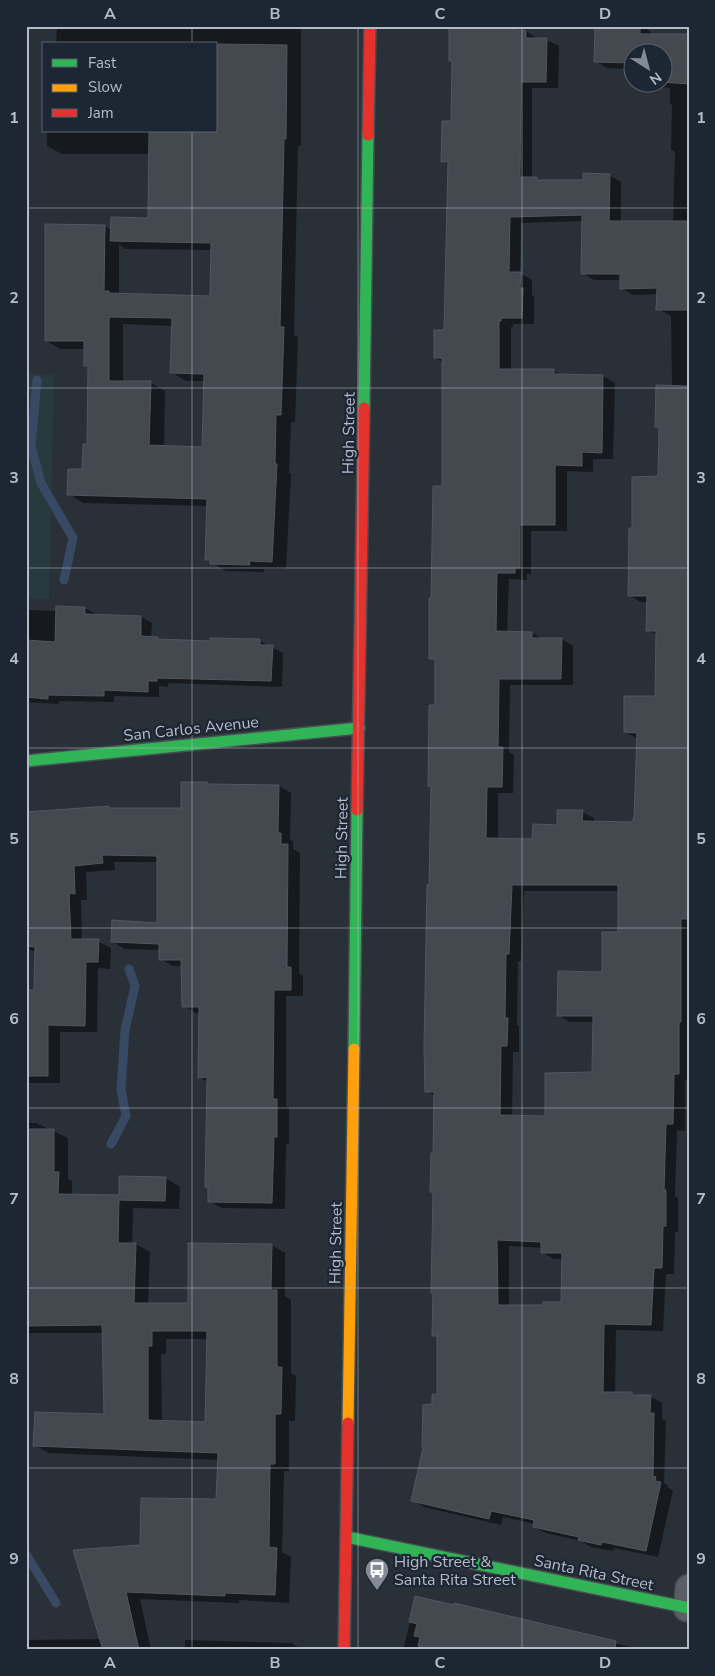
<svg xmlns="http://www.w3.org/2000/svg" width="715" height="1676" font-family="'Nunito Sans',sans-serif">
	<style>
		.green { fill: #273a3e }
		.shadow { fill: #0007; fill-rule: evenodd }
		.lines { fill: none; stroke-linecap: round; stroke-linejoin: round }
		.stream { stroke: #384963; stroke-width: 9 }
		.building { fill: #444950; stroke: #52575f; fill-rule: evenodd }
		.street-casing { stroke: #484c53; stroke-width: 29 }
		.fast-casing { stroke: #484c53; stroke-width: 14 }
		.slow-casing { stroke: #484c53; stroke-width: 14 }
		.jam-casing { stroke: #484c53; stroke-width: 14 }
		.street { stroke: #5a5e66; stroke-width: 26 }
		.fast { stroke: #30b455; stroke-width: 11 }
		.slow { stroke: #ff9f0a; stroke-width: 11 }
		.jam { stroke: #e5322d; stroke-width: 11 }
		.grid { fill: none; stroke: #b4bcc9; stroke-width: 1; stroke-opacity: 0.55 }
		.labels { text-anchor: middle; stroke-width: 4.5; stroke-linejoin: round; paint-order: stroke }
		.street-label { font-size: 16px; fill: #b4bcc9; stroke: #1d2633 }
		.poi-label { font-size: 16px; fill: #b4bcc9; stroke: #1d2633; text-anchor: start }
		.neatline { fill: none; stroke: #b4bcc9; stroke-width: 2 }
		.grid-label { font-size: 16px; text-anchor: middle; font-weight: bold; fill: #b4bcc9 }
	</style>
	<rect width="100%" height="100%" fill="#2a3038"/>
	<path class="green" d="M26,374L54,375L49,599L26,598Z"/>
	<path class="shadow" d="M57,26H304L301,27V146H298L296,234L294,335L298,337L295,422H291L289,473L291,474L286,569H264V572L226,571L206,559L208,506L83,503L69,494L84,470L88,445L89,368L85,366V349H61L46,341L104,226L112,230L149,219L150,154H62L47,146V131H216V44H56ZM119,245L126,249L212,250L211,298L119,295ZM123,324L173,326L171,372L186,381H205L203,448L164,447L165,391L150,382H123Z
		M450,26H527V32L537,38L547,40L559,46L558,88H532V178H537L542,181L584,182L609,175L621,182V222H673L675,152L671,150L672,105L670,104V88L662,87L654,82H662V52H632V69L607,68L595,61L596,26H642L651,32V35L688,36L689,26V1080H685V1131L677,1130L675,1196L678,1198V1232H675L674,1274H666L663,1331L616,1330L615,1393H632L637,1396H650L662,1403V1419L666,1421L664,1483L668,1485L667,1487L673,1490L658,1557L614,1548L613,1551L591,1547L581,1541L546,1533L534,1527L535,1524L503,1517L501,1525L424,1507L413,1500L433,1406L438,1396L439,1338L433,1335L435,1096L426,1091L432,787L429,785L436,706L437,662L431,658L432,599L444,487V363L435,358L445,331L449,165L443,162L452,122L453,62L450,61ZM583,221L582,273L594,280H621V288L633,295L658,294V309L671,316L672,386L657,426L660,428L659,478L633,529L630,596L641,602H648V630L657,635L656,697L625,732L638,739L634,824L594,822V818L582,812L533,840H498V793H513L514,755L509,752L510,685H573V646L562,639H542L532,633H507L509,579L527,580V574H531V531H567V471L593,472V459H613L615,383L603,376L562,375L554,371H511V327H513V324H534V296L532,295V280L520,273L521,223ZM524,891H619V933L603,973L558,1015L570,1022H594V1074L546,1117H512L513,1052H519V1026L517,1025L518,961H521ZM509,1246L543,1248V1253L554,1259H563L562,1303L544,1306H509Z
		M85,608L96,614L141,617L152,623L151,638H158L162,640L211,642L260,641L283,653L282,687L168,683V687L159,686V697L114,696V702L59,701V704L26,702V610L57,611Z
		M207,784L210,785L279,786L291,793L290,840L293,841V849L300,853L299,973L303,976V996H286V1106L289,1108V1144H286L285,1209L222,1208L209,1201L210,1188L206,1186L208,1082L199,1077L200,1013H196L184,1006L183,966H173L160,959V950L125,949L113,942L158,924V862H114L115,870L86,872L87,900H81L82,940L98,941L111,948L110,969L98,968L97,1032H60V1083H29L26,1081V991H35L36,952L26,948V813L109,807L114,810H182Z
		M26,1123H36L68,1138V1179L72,1181V1195L120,1196L166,1178L180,1187L179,1209L133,1208L132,1244H136L150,1252L148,1304H189L271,1245L285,1253V1296L291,1300V1373L296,1376L295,1421H289V1471H284L282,1552L291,1557L289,1603L239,1600V1603L140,1599L151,1650H26V1640L102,1639L141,1546L217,1500L219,1460L49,1453L34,1445L105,1415L104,1333H26ZM166,1339H208L206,1423L162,1422L161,1354H166Z
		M416,1598L454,1607L455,1604L643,1650H403Z
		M185,1640L291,1643L303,1650H185Z"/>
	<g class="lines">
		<path class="stream" d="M37,380L31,446L41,483L73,538L64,580
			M111,1144L126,1116L121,1089L125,1030L135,986L129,969
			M26,1554L56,1603"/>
	</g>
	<path class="building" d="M449,26L515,27V30H526V38H547L546,82H521L520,177H537V180H583V173L610,174L609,221H689V310H656L657,288L620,289V274H581L582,215L510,217L509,272H521L520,288H523L522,318H501V321H499V369H554V374L603,375L602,453L582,452V466L555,465V525H520V568H515V573H497L496,631L532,632V638H562L561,679H499L498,747H503L502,787H487L486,838L532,839L533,824L557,825V810H583L582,821L633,822V818H634L637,733L624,732V696H655L656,631H646L647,596H628L629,528H632V477L658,476L659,427H655L656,385L689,386V919H681V1022H679V1074H674L673,1124H666L664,1190H666V1226H663L662,1268H654L651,1325L604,1324L603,1392H632V1395H651L650,1413H654L653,1476L656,1477L655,1481L661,1482L646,1551L602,1542L601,1545L578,1540L579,1537L533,1527L534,1520L491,1511L489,1519L411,1501L423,1448L422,1447L423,1405L432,1404V1394L437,1395V1336H432L433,1293H431L433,1192H430L431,1153H433L434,1092H425L424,1048L427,885H429L431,786H428L429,705H435V659H429V598H431L433,486H442V358H434V330H444L448,162H441L442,121H451L452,61H449ZM512,885H618V932H602V972L558,971L557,1016H593L592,1072L545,1073V1116L500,1115L501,1046H507L508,1018H505L506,954H509ZM497,1240L541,1242V1253H562L561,1302H543V1305H498Z
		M595,26H640V34H689V84L662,82V52H632V63L594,62Z
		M216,44L287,45L286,139H284L280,327H284L281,415H276L275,464H277L272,562L249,561L250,565L210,564V560H205L207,499L67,495L68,469H82L83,444H87L88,366H84V341H45V224L105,225L104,291H109V293L210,296L211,243L110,241L111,217L148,218L149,131H216ZM109,317L172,318L170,373L204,374L202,447L149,445L151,381H109Z
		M56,606L85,607V614L141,616V636L158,637V639L210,641V638L260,639V645H273L271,681L157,678V681H148V692L104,690V696L48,695V699L26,697V640L55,642Z
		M181,782H207V784L279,785L278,833H281V844H288L287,967H291V990H274L273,1099H277V1137H274L272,1203L208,1202V1187H205L207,1077L198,1078L199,1007H182L181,960H159V944L111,942L112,920L157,923V856L102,855L103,863L74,866L75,894L69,893L71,939H99L98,962H86L85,1026L48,1025V1076H26V990H34L35,947L26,946V812L109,806V808H181Z
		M26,1129H54V1172H59L58,1194L119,1195V1176L166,1177L165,1201L119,1200L118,1243H136L134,1303H188V1243L272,1244L271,1290H277V1367H282L281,1414H275V1464H270L269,1547L277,1548L275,1595L225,1593V1596L126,1592L139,1650H103L73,1550L140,1545L141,1498L216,1499L218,1453L33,1446L35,1412L104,1414L102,1325L26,1326ZM152,1331H207L205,1422L148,1420V1346H152Z
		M415,1596L454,1605V1603L616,1641L615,1650H435L418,1646L420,1637L414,1636L417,1624L409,1622Z"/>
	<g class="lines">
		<defs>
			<path id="street" d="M687,1608L689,1588"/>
			<path id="fast" d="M364,408L368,135
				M26,761L359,728
				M354,1049L357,810
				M347,1537L689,1608"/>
			<path id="slow" d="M348,1423L354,1049"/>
			<path id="jam" d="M368,135L370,26
				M357,810L364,408
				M344,1650L348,1423"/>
		</defs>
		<use href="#street" class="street-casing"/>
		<use href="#fast" class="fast-casing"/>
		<use href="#slow" class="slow-casing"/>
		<use href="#jam" class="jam-casing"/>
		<use href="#street" class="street"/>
		<use href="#fast" class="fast"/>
		<use href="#slow" class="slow"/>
		<use href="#jam" class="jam"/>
	</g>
	<path class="grid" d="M192,26V44M358,26V1650M522,26V1650M192,131V1650M26,208H689M26,388H689M26,568H689M26,748H689M26,928H689M26,1108H689M26,1288H689M26,1468H689"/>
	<defs>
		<symbol id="bus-pin" viewBox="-11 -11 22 30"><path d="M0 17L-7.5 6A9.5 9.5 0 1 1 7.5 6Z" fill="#848b96" stroke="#1d2633"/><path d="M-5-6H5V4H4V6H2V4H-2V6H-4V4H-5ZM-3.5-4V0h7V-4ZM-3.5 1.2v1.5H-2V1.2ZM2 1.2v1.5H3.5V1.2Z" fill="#fff"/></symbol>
	</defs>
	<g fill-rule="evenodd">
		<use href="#bus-pin" x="363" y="1556" width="28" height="38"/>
	</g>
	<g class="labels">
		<g class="street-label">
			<text transform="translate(348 433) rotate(-89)" y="6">High Street</text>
			<text transform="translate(191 728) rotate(-6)" y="6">San Carlos Avenue</text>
			<text transform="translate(341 838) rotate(-89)" y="6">High Street</text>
			<text transform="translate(335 1243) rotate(-89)" y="6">High Street</text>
			<text transform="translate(594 1572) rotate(12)" y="6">Santa Rita Street</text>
		</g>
		<g class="poi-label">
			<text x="394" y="1567">High Street &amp;<tspan x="394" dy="18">Santa Rita Street</tspan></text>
		</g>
	</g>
	<rect width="715" height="1676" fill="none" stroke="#1d2633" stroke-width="55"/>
	<rect x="42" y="42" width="175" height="90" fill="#1d2633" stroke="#59626f"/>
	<rect x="52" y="59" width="25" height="8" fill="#30b455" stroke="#59626f"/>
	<text x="88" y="68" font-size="15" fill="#b4bcc9">Fast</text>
	<rect x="52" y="84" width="25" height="8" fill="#ff9f0a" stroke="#59626f"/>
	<text x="88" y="92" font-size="15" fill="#b4bcc9">Slow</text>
	<rect x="52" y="109" width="25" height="8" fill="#e5322d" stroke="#59626f"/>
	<text x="88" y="118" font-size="15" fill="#b4bcc9">Jam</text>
	<g transform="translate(648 68) rotate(144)"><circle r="24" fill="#1d2633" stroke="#59626f"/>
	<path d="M0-4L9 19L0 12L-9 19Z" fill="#848b96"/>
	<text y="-8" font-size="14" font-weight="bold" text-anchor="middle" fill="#b4bcc9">N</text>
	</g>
	<rect x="28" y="28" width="660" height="1620" class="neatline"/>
	<g class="grid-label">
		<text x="110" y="19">A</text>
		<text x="275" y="19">B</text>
		<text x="440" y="19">C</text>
		<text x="605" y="19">D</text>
		<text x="14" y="123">1</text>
		<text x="701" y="123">1</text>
		<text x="14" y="303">2</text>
		<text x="701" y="303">2</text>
		<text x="14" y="483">3</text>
		<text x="701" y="483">3</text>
		<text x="14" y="664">4</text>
		<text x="701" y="664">4</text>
		<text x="14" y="844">5</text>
		<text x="701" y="844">5</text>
		<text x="14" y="1024">6</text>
		<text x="701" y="1024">6</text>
		<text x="14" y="1204">7</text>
		<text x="701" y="1204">7</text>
		<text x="14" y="1384">8</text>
		<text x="701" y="1384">8</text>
		<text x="14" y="1564">9</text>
		<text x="701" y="1564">9</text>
		<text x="110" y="1668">A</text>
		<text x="275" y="1668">B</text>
		<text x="440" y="1668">C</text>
		<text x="605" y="1668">D</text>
	</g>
</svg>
